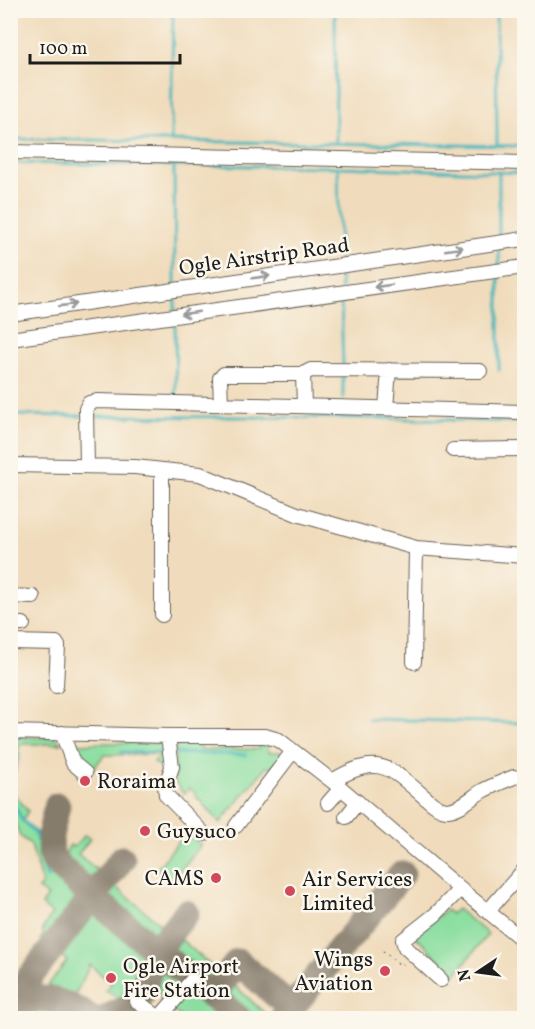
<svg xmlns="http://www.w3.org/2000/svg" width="535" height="1029" font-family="Vollkorn,serif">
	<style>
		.green { fill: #8bdea0; stroke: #547d5e; stroke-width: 1.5 }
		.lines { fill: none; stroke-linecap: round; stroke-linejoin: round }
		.stream { stroke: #43b4ba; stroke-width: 3 }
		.taxiway { stroke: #867c6c; stroke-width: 27 }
		.minor-casing { stroke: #665f54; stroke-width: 16 }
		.path { stroke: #665f54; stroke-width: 1.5; stroke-dasharray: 1.5 4.5; stroke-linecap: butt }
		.minor { stroke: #fff; stroke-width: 14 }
		.oneway { stroke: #999 }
		.poi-dot { fill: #d1495b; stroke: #fbf7ec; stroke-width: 2 }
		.labels { text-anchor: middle; stroke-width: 5; stroke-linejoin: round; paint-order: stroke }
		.street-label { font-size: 21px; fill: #1c1c1c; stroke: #fbf7ec }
		.poi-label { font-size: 21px; fill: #1c1c1c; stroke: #fbf7ec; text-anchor: start }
	</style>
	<rect width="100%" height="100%" fill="#fbf7ec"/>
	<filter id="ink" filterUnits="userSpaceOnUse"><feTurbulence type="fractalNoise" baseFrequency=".0167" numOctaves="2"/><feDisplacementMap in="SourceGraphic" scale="12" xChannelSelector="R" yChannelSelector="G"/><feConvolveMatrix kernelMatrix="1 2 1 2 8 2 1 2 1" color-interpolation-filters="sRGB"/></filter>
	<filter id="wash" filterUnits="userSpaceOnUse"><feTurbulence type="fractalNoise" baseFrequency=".008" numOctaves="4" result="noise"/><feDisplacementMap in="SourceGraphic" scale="24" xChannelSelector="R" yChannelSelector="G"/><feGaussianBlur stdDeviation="1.35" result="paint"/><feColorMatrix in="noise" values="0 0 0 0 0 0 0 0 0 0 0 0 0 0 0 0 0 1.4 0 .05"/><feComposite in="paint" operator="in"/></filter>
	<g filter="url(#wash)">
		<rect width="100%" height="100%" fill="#f0dcbc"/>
		<path class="green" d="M15,737L56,738L61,744H20L18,752L20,754L11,785L12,743Z
			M146,742L162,744L167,749V771L154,762L160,754L104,755L94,768L76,764L73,744Z
			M185,743L199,744L200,750L259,749V744H268V752H281L283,758L271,768L266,767L220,823L195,795V793L189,788L184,794L175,782V747Z
			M10,789L28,811L23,820L37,833L42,828L46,832C37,872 64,876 82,902L80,907L48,946L40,939L44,935L42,930L52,914L42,905L48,896L38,889L42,884L31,845L20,836L11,813Z
			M186,832L201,845L171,882L156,870Z
			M85,835L90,839L78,854L104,876L92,892C78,879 56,866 70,845L74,847Z
			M116,887L163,926V931L156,940H150L104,900Z
			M457,909L488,934L455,975L414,935L446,910L451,914Z
			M93,912L102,914L149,955C150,965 144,969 140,977C137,982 137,987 135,991C128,1005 116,997 106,991L111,983L90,965C83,977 77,1003 60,998C54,996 51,995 47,991L49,984L67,961L58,953L89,914Z
			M182,940L218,972V979L214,984H204L169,955Z
			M165,966L227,1018H182L161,1001L156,975L160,967Z
			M232,986L236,987L270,1018H246L224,997L226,989Z
			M53,1006L74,1012L81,1018H30L38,1011Z"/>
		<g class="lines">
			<path class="stream" d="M335,10L336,143
				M496,10L497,145
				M10,139L524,146
				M171,141L173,10
				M10,163L338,167L524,173
				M174,165L175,285
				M338,167L340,261
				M10,225L12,309
				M499,239V172
				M499,266V246
				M340,270L341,288
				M175,294V312
				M341,297L343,366
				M12,318V336
				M175,321L176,399
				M12,342L13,404
				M499,370V276
				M343,375V398
				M10,415L82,416
				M91,416L379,418L524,422
				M369,719L524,723
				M121,752L168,753
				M174,753L246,755
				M10,778L18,756
				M10,796L22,820L35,833L47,877"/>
			<path class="taxiway" d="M57,806L50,836L51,853L55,862L92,897L238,1018
				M211,996L238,962L291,1008
				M18,1004C45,991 68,1004 91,1018
				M14,1018L25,983L122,859
				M107,1018L132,1005L141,996L156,950L186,913
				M283,1018L402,874"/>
		</g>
	</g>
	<g filter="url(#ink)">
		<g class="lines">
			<defs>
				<path id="minor" d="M10,152L524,163
					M10,314L524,239
					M10,339L524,267
					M303,374L304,406
					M221,404L220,378L224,374H303L311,370L480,371
					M386,408L389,370
					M453,450L524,449
					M10,465L135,467L200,474L297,514L416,548L524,556
					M87,466L86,409L89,403L97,401L524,412
					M10,596L33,597
					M162,615V470
					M10,624H23
					M10,642L56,643L58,646L56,686
					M414,662L416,548
					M10,732L168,736H265L279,740L341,788L460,889L524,941
					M62,733L73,763L85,773
					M168,736L172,767L165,787L166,795L204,834
					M332,781C381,752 390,768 428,800C434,805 440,810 448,810C461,809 473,796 484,790C494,785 504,781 514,777
					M328,803L341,788
					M346,817L358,802
					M236,826L293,751
					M488,911L524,870
					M441,980L405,947L403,940L436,914L460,889
					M137,1001L159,1018
					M159,1018L192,980"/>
			</defs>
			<use href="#minor" class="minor-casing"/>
			<path class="path" d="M383,951L400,965L404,964
				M120,1012L129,1018"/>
			<use href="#minor" class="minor"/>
		</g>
		<defs><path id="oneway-shaft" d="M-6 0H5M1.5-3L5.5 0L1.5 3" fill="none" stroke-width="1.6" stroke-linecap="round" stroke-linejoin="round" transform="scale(1.5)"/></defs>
		<g class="oneway">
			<use href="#oneway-shaft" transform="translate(454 249) rotate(-8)"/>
			<use href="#oneway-shaft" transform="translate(261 277) rotate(-8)"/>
			<use href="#oneway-shaft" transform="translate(383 286) rotate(172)"/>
			<use href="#oneway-shaft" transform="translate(68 305) rotate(-8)"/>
			<use href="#oneway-shaft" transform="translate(190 313) rotate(172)"/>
		</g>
	</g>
	<g class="poi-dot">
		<circle cx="85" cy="781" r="6"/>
		<circle cx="145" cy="831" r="6"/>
		<circle cx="216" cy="878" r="6"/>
		<circle cx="290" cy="891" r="6"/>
		<circle cx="385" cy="971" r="6"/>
		<circle cx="111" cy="978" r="6"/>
	</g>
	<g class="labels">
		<g class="street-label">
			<text transform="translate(264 256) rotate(-8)" y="7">Ogle Airstrip Road</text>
		</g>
		<g class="poi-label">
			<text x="97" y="788">Roraima</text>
			<text x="157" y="838">Guysuco</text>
			<text x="204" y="885" text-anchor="end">CAMS</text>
			<text x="302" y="886">Air Services<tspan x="302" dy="24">Limited</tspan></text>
			<text x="373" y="966" text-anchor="end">Wings<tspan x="373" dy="24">Aviation</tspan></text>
			<text x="123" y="973">Ogle Airport<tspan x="123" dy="24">Fire Station</tspan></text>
		</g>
	</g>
	<rect width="535" height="1029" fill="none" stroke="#fbf7ec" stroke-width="36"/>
	<g transform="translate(478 972) rotate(257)" stroke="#fbf7ec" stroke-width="4.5" paint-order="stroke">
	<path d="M0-4.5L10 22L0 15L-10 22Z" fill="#1c1c1c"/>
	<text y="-9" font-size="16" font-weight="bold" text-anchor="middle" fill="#1c1c1c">N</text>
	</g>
	<path d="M30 54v9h150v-9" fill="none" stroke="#1c1c1c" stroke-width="3"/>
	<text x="39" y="54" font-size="18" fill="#1c1c1c" stroke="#fbf7ec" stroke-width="4.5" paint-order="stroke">100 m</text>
</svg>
